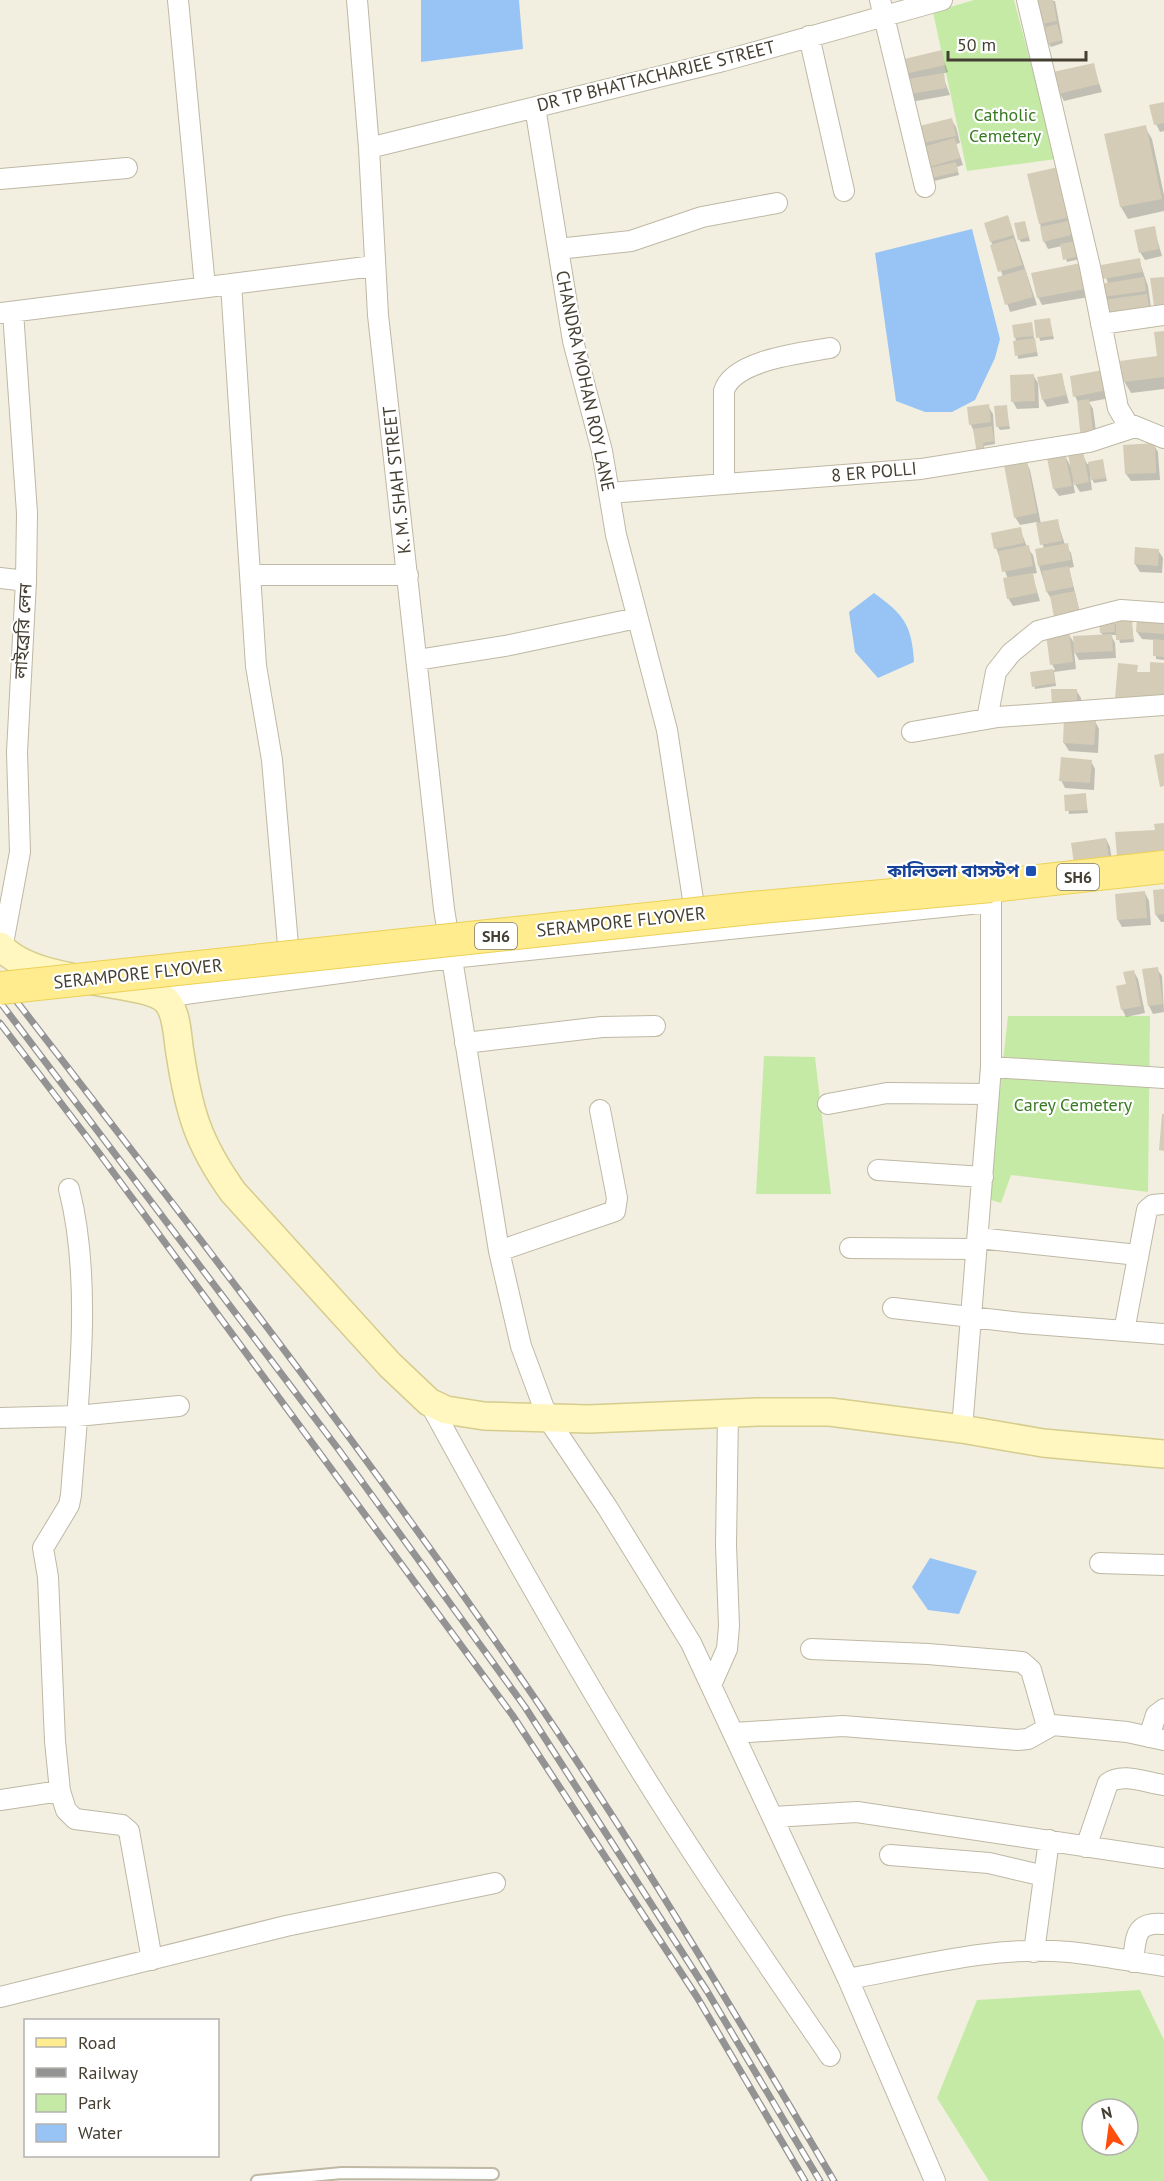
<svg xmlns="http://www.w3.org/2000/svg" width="1164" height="2181" font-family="'PT Sans','Noto Sans Bengali',sans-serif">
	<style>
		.green { fill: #c4eaa6; fill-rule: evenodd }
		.water { fill: #98c4f5 }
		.shadow { fill: #0003 }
		.building { fill: #d4ccb6 }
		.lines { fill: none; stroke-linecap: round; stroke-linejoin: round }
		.lane-casing { stroke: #beb8a4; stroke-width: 14 }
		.street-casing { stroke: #beb8a4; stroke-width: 22 }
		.secondary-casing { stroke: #d5cc8d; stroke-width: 30 }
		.primary-casing { stroke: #ecd156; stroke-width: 34 }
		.lane { stroke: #fff; stroke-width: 10 }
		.street { stroke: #fff; stroke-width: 20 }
		.secondary { stroke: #fff7bf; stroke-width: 27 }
		.primary { stroke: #ffec8e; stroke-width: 32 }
		.rail-casing { stroke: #939393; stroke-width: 7 }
		.rail { stroke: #fff; stroke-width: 4.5; stroke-dasharray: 14; stroke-linecap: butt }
		.primary-bridge-casing { stroke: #ecd156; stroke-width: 34; stroke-linecap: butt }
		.primary-bridge { stroke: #ffec8e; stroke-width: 32 }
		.transit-dot { fill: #1a4fb4; stroke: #fff; stroke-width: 2 }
		.labels { text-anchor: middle; stroke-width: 4.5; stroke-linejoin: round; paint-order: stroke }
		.shield { fill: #fff; stroke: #7c7970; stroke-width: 1.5 }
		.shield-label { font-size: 16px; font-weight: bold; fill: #443f32 }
		.street-label { font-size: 18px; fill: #443f32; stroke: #fff }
		.park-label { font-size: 18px; fill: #387922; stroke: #fff }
		.transit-label { font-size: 18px; font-weight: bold; fill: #164399; stroke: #fff; text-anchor: end }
	</style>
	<rect width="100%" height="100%" fill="#f2efe1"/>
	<path class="green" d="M974,0H1014L1056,159L967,171L933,12Z
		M1008,1016H1150L1148,1192L1011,1175L1001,1203L988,1199Z
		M764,1056L815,1057L831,1194H756Z
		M1140,1990L1164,2040V2181H989L937,2098L977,2000ZM1092,2109H1128V2145H1092Z"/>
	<path class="water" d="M421,0H519L523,49L421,62Z
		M972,229L1000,339L995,358L975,400L952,412H925L896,401L875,253Z
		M874,593C903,614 912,624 914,662L878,678L855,652L849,612Z
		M930,1558L977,1571L959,1614L928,1610L912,1587Z"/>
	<path class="shadow" d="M1038,0L1055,1L1063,43L1051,47L1049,44Z
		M941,52L948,72L942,74L950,95L911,102L901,75Z
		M1093,65L1102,92L1064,101L1060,94Z
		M1164,103V131L1160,132L1156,124Z
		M951,119L956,127L960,143L956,144L963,165L957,167L959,175L930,182L921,144Z
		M1145,127L1152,139L1164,195V211L1128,219L1121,207L1106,135Z
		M1057,168L1080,259L1067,262L1062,246L1048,249L1044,241L1029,175Z
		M1008,217L1037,305L1010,312L999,278L1003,277L991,241Z
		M1024,222L1030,241L1021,242L1019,239Z
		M1154,228L1162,256L1145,260L1140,252Z
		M1139,260L1148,286L1153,322L1111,328L1102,285L1108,284L1103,266Z
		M1085,264L1095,296L1042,305L1038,297Z
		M1049,319L1054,339L1040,341L1036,321Z
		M1031,324L1038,356L1018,359L1014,326Z
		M1164,333V389L1131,393L1124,381L1159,357Z
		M1102,371L1110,398L1089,402L1093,409L1098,446L1075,396Z
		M1061,374L1069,403L1047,407L1043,400Z
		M1033,375L1038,383L1039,408L1017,409L1013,402Z
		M988,406L993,414L995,444L984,446L985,456L971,425L969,409Z
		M1006,407L1010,429L1000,430L998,427Z
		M1154,445L1158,452L1160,480L1131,481L1126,474Z
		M1082,453L1087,464L1102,461L1107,481L1094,483L1090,475L1092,490L1080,492L1073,481L1075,493L1059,496L1054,489L1065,456L1071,467Z
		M1026,462L1030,470L1041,524L1057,520L1065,545L1071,553L1074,567L1069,568L1083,625L1052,600L1047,592L1039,566L1044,549L1037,522L1020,525L1015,517Z
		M1020,529L1027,547L1033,555L1037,573L1032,574L1040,601L1013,606L1008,598V579L996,548Z
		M1158,550L1163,558L1162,573L1140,572L1135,564Z
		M1131,618L1134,642L1120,643L1118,635H1111L1115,643L1116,658L1079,660L1074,651L1076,669L1054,672L1056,686L1035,689L1032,674L1055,670L1052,664L1068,633L1074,643L1103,636L1101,632L1113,619L1117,626Z
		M1164,620V660L1156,659L1155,640L1142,639L1137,632Z
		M1076,690L1081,698V714L1058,715Z
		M1095,721L1099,729L1098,753L1069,751L1064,743Z
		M1091,761L1095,769L1094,790L1065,788L1061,780Z
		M1085,795L1088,813L1069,814L1066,796Z
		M1106,839L1110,847L1113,867L1080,871Z
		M1164,891V922H1161L1156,915Z
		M1145,893L1149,901L1151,925L1122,927L1118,920Z
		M1157,969L1162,976L1164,1012L1153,1014L1149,1006L1144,971Z
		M1134,972L1138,979L1145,1013L1126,1017L1122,1009Z"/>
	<path class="building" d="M1037,0H1053L1057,21L1041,24Z
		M1057,24L1062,40L1048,44L1043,28Z
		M942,50L945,65L900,75L896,61Z
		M1094,63L1099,84L1058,94L1053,72Z
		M944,73L946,88L905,95L902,80Z
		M1164,102V123L1154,125L1149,105Z
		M952,118L956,136L919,144L915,127Z
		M1146,125L1162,199L1120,207L1104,134Z
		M955,138L960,158L925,168L919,148Z
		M956,162L958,172L927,179L925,169Z
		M1058,167L1070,217L1039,224L1027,174Z
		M1008,215L1014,235L990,242L984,223Z
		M1025,221L1029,237L1018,240L1014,223Z
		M1068,221L1071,235L1043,242L1040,227Z
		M1155,226L1159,249L1139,253L1134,230Z
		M1014,238L1022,265L998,272L990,245Z
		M1076,241L1079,256L1063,260L1060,244Z
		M1140,258L1142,272L1103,279L1101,265Z
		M1086,262L1091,288L1037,298L1031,273Z
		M1025,269L1033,297L1005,305L997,277Z
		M1144,277L1146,291L1103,297L1101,284Z
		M1164,277V304L1154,306L1150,278Z
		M1147,294L1150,314L1106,321L1103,300Z
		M1050,318L1053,336L1036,338L1034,320Z
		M1032,322L1034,336L1014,338L1012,325Z
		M1164,331V377L1123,382L1120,361L1157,356L1154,332Z
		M1035,338L1037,352L1015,356L1013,341Z
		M1103,370L1107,390L1073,397L1070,376Z
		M1062,373L1066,395L1042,400L1037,377Z
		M1034,374L1035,401L1011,402L1010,375Z
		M1089,399L1094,439L1081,440L1077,401Z
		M989,404L991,422L969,425L967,407Z
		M1007,405L1009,426L996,427L994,406Z
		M992,426L994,441L983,443L984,453L977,454L973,429Z
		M1155,443L1156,473L1125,474L1123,445Z
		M1083,451L1089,482L1074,485L1068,454Z
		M1065,454L1072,486L1053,489L1047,458Z
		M1103,459L1106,478L1091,480L1088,462Z
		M1027,460L1037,513L1014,518L1004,465Z
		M1058,519L1062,541L1040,545L1036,523Z
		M1021,527L1024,543L994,549L991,533Z
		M1068,543L1071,560L1038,566L1035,549Z
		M1029,545L1033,566L1002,572L998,551Z
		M1135,547L1159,549L1158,566L1134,564Z
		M1069,566L1073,587L1046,592L1042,571Z
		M1033,573L1037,593L1007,599L1003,578Z
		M1075,591L1080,617L1055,622L1050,596Z
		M1132,616L1133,639L1116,640V617Z
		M1137,617L1164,619V634L1136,632Z
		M1114,618L1115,632L1100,633L1099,619Z
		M1069,631L1073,662L1050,665L1046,634Z
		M1112,634L1113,651L1074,653L1073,636Z
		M1153,639L1164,640V657L1153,656Z
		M1150,662L1164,663V702L1115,698L1118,663L1138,665L1137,672H1150Z
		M1053,669L1055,683L1032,687L1030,672Z
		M1051,689H1077V707H1052Z
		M1064,718L1096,720L1094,745L1063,743Z
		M1164,753V786L1160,787L1154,755Z
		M1061,757L1092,760L1090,783L1059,781Z
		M1086,793L1087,810L1065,811L1064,795Z
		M1164,823V853L1117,856L1115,832L1155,830L1154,824Z
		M1106,838L1109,859L1074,864L1071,843Z
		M1164,889V914L1155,915L1153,890Z
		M1145,891L1147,918L1117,920L1115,894Z
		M1158,967L1163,1004L1148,1006L1142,969Z
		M1134,970L1141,1006L1121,1010L1116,986L1126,984L1123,972Z
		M1162,1114H1164V1151L1159,1150Z"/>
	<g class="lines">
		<defs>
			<path id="lane" d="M257,2181L342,2173L493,2174"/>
			<path id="street" d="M178,0L205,287
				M357,0L369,148L378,315L444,909L499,1251L521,1346L548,1419L607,1507L691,1643L848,1979L935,2181
				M880,0L925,187
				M1027,0L1090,267L1118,408L1127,423L1164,438
				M809,36L844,191
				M535,107L573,341L602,451L616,535L667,730L698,932
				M369,148L723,61L942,0
				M0,179L127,168
				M558,249L631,241L702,217L777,203
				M231,284L256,666L272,760L290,968
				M2,313L374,266
				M1101,324L1164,315
				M724,484V391C733,360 802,353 830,348
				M609,493L921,469L1089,442L1135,427
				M250,575H408
				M0,578L26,581
				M417,660L510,645L637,618
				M987,719L996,672L1011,653L1038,631L1121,610L1164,613
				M912,732L998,717L1164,705
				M2,949L20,852L17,752L26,581L27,513L13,312
				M163,997L451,958L990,902
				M465,1043L602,1027L655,1026
				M991,1067L1164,1078
				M828,1104L887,1093L989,1094
				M878,1170L983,1177
				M69,1189C93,1282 78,1399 71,1495L69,1505L43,1548L48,1577L55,1741L60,1791L66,1810L75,1819L122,1825L129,1831L152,1960
				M978,1238L1138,1255
				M850,1248L976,1249
				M499,1251L615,1211L617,1198L600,1110
				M893,1308L1022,1323L1164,1334
				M1124,1331L1147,1210L1153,1205L1164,1204
				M429,1402C488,1510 548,1617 611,1722C679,1836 755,1946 830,2056
				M0,1418L77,1416L179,1406
				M962,1429L991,1067V889
				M1100,1563L1164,1565
				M811,1649L928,1654L1022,1662L1031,1670L1047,1726
				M711,1685L727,1649L729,1626L726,1545L728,1414
				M734,1733L843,1726L1017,1740L1028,1739L1053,1725L1127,1732L1164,1740
				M1149,1737L1156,1715L1164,1709
				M0,1800L60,1791
				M773,1817L857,1812L1164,1858
				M1086,1847L1108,1783C1123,1772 1147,1783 1164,1785
				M890,1855L989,1863L1044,1876
				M1034,1952L1049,1840
				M1133,1962C1136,1938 1134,1921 1164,1924
				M848,1979C920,1966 995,1945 1069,1952C1101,1955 1133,1962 1164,1966
				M0,1997L286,1926L495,1883"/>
			<path id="secondary" d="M0,946C27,976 90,979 128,987C139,989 154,991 163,998C178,1008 177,1038 180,1053C189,1112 198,1143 233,1192L390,1365L429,1402L446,1410L484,1416L589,1419L758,1412H830L962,1429L1043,1443L1164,1454"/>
			<path id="primary" d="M991,886L1164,867"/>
		</defs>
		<use href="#lane" class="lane-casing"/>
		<use href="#street" class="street-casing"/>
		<use href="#secondary" class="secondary-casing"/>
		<use href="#primary" class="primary-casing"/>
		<use href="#lane" class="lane"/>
		<use href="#street" class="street"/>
		<use href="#secondary" class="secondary"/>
		<use href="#primary" class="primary"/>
		<defs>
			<path id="rail" d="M0,980C183,1216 367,1452 536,1700C642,1856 738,2018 834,2181
				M0,1002L339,1450L525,1707L707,1991L820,2181
				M0,1023L99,1153L513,1716L697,1997L805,2181"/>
		</defs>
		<use href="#rail" class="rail-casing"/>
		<use href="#rail" class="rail"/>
		<defs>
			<path id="primary-bridge" d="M0,988L751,908L991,886"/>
		</defs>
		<use href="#primary-bridge" class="primary-bridge-casing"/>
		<use href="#primary-bridge" class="primary-bridge"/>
	</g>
	<rect class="transit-dot" x="1025" y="865" width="12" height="12" rx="3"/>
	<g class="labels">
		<g class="shield">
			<rect x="1057" y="864" width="42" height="26" rx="4.5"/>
			<rect x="475" y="923" width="42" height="26" rx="4.5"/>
		</g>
		<g class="shield-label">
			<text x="1078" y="883">SH6</text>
			<text x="496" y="942">SH6</text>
		</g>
		<g class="street-label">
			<text transform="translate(656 76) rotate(-14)" y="6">DR TP BHATTACHARJEE STREET</text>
			<text transform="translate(585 381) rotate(78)" y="6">CHANDRA MOHAN ROY LANE</text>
			<text transform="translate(874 472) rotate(-5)" y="6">8 ER POLLI</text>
			<text transform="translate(397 480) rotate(-96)" y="6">K. M. SHAH STREET</text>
			<text transform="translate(23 631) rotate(-87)" y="6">লাইব্রেরি লেন</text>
			<text transform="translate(621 922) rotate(-6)" y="6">SERAMPORE FLYOVER</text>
			<text transform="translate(138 974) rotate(-6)" y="6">SERAMPORE FLYOVER</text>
		</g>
		<g class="park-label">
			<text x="1005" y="121">Catholic<tspan x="1005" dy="21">Cemetery</tspan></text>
			<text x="1073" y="1111">Carey Cemetery</text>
		</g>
		<g class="transit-label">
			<text x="1019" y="877">কালিতলা বাসস্টপ</text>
		</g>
	</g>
	<rect x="24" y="2019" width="195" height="138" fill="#ffffff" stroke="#b4b2ad" stroke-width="1.5"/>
	<rect x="36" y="2038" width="30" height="9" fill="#ffec8e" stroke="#b4b2ad" stroke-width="1.5"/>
	<text x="78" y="2049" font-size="18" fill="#443f32">Road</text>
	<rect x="36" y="2068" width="30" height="9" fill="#939393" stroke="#b4b2ad" stroke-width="1.5"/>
	<text x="78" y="2079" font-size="18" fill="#443f32">Railway</text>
	<rect x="36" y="2094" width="30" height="18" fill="#c4eaa6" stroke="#b4b2ad" stroke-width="1.5"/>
	<text x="78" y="2109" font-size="18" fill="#443f32">Park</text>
	<rect x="36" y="2124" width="30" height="18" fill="#98c4f5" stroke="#b4b2ad" stroke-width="1.5"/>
	<text x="78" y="2139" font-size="18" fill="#443f32">Water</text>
	<g transform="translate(1110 2127) rotate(347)"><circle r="28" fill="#ffffff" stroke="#b4b2ad" stroke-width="1.5"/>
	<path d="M0-4.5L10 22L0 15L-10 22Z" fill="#ff4d0c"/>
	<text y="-9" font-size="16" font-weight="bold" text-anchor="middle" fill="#443f32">N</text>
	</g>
	<path d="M948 51v9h138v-9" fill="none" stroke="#443f32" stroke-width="3"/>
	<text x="957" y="51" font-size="18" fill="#443f32" stroke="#ffffff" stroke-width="4.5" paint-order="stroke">50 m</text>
</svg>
